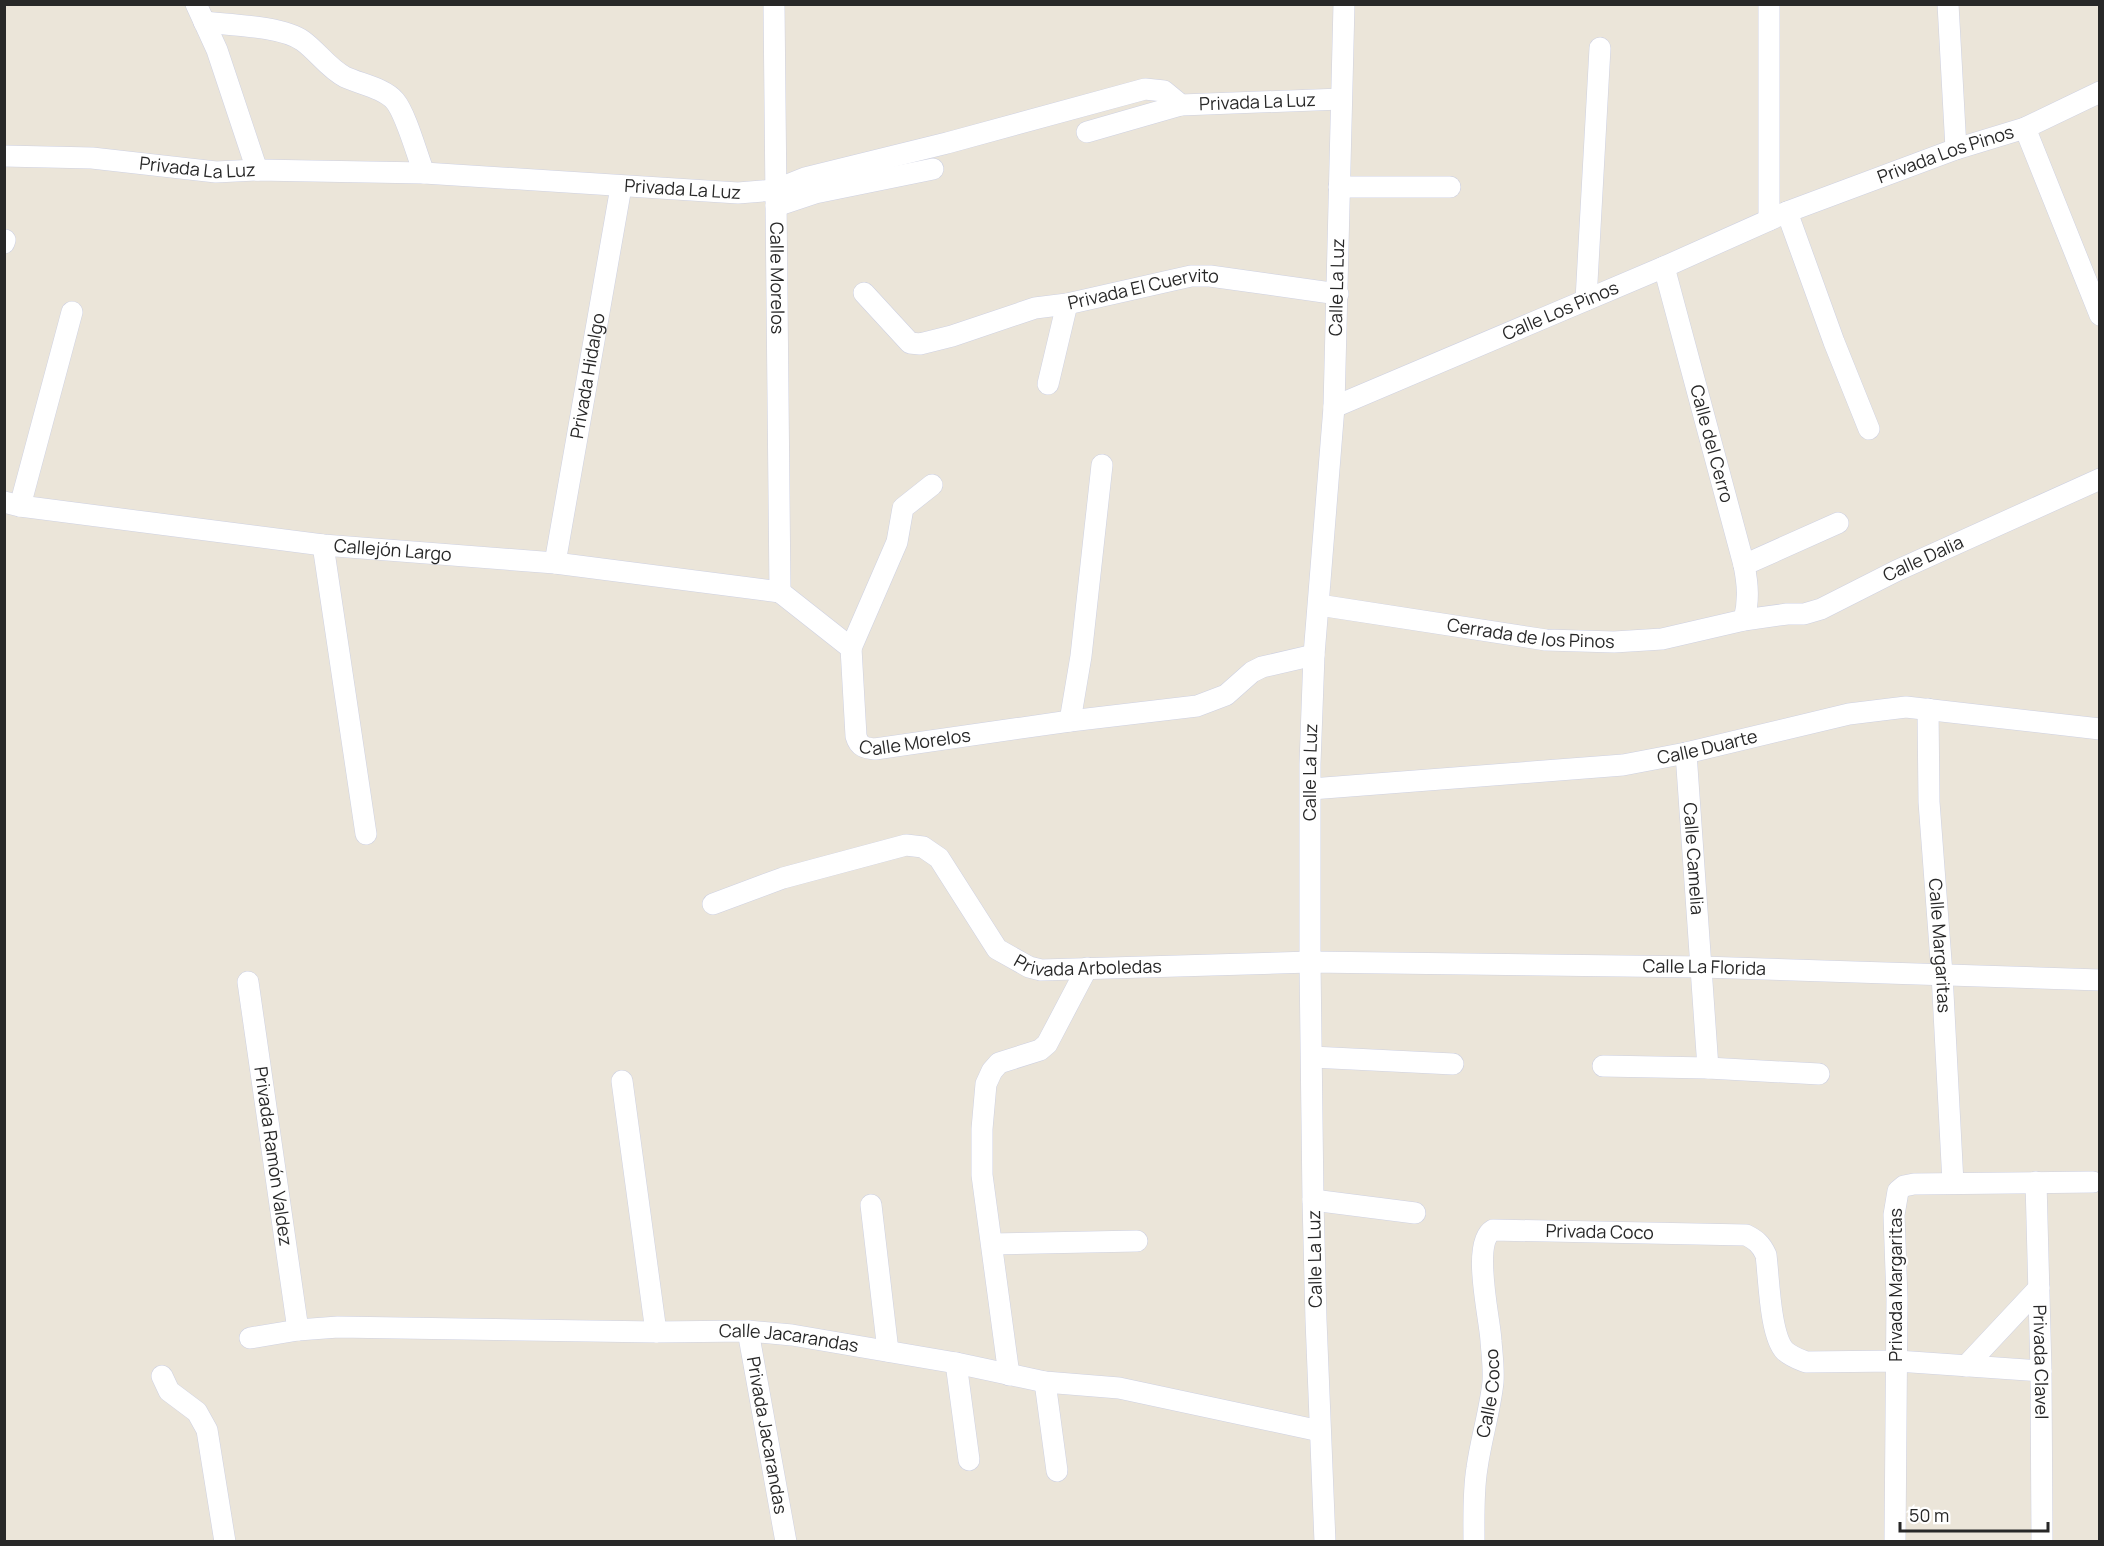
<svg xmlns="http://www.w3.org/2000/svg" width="2104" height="1546" font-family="Manrope,sans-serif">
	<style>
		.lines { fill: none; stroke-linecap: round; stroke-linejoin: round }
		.minor-casing { stroke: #ced1e2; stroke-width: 22 }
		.minor { stroke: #fff; stroke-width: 21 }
		.labels { text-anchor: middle; stroke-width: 4.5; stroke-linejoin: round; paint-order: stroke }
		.street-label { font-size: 18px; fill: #282828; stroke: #fff }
	</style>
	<rect width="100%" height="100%" fill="#ebe5d9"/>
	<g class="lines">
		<defs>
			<g id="minor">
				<path d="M196,4L217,50L257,170"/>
				<path id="s1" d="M774,4L780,592"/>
				<path d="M1948,4L1956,149"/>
				<path d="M204,22C230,25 282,26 303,41C318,52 328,68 345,77C360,84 384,88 395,101C406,114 417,155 424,173"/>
				<path d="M2025,128L2100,315"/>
				<path d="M1087,132L1181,105"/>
				<path id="s2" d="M4,156L92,158L216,172L257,170L424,173L738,193L775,190L805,178L947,143L1145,89L1164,91L1181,105L1341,99"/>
				<path d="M1339,187H1450"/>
				<path d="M776,206L815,193L933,169"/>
				<path d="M1787,212L1834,342L1869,429"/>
				<path d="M1769,220V4"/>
				<path d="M4,243L5,240"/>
				<path id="s3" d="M1664,267L1744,565C1748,585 1749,601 1744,620"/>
				<path id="s4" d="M864,293L910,343L920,344L952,336L1035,308L1067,304L1191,276H1210L1338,294"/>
				<path d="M1586,300L1600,48"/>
				<path d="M1048,384L1067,304"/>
				<path id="s5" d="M1334,407L1664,267L1787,212L1956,149L2025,128L2100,92"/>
				<path id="s6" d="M4,502L20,506L323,545L555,563L780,592"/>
				<path d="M20,506L72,312"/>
				<path d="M323,545L366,834"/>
				<path id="s7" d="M555,563L621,187"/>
				<path d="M1744,565L1838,523"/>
				<path id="s8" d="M780,592L851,648L856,736C859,747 865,748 875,749L1070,721L1197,706L1226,695L1252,672L1262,667L1314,655"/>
				<path id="s9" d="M1319,605L1546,640L1614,642L1662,639L1744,620L1787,614H1804L1821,609L1896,571L2100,479"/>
				<path d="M851,648L897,542L903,508L932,485"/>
				<path id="s10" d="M1928,709L1929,802L1942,974L1953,1183"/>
				<path d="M1070,721L1081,656L1102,465"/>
				<path id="s11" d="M1686,753L1708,1068"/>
				<path id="s12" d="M1311,789L1623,765L1686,753L1849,714L1906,707L2100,729"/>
				<path id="s13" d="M713,904L783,878L906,845L923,847L939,858L997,949L1029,967L1041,970L1310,962L1702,967L2100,980"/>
				<path id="s14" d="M248,982L298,1330"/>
				<path d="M1312,1057L1453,1064"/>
				<path d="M1603,1066L1708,1068L1819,1074"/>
				<path d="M622,1081L656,1332"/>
				<path id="s15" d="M2036,1182L2041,1371L2042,1542"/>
				<path d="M1313,1200L1415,1213"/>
				<path d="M871,1205L888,1351"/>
				<path d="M992,1244L1137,1241"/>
				<path id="s16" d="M748,1331L786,1542"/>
				<path id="s17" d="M250,1338L298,1330L338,1327L656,1332L748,1331L792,1335L956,1363L1045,1382L1119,1388L1320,1431"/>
				<path d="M956,1363L969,1460"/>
				<path d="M1966,1366L2039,1288"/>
				<path d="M1009,1375L982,1175V1129L986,1084L992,1071L999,1063L1040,1050L1047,1044L1087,968"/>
				<path d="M162,1376L169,1391L197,1412L207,1430L225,1542"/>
				<path d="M1045,1382L1057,1471"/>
				<path id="s18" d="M1325,1542L1316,1320L1313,1200L1310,962V764L1314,655L1334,407L1344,4"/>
				<path id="s19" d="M1474,1542C1474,1517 1473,1492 1477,1468C1481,1439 1490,1411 1493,1382C1494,1369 1492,1354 1491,1341C1490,1318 1471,1243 1493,1230L1746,1235C1756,1240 1761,1244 1766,1255C1769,1278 1770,1336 1785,1351C1792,1357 1798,1359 1806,1362L1897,1361L2041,1371"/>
				<path d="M1895,1542L1897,1299L1894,1215L1898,1191L1904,1186L1914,1184L2093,1182"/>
			</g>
		</defs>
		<use href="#minor" class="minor-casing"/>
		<use href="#minor" class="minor"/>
	</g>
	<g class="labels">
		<g class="street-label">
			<text dy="6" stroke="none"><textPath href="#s2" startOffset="1274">Privada La Luz</textPath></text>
			<text dy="6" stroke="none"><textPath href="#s5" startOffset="662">Privada Los Pinos</textPath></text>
			<text dy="6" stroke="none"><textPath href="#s2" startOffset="194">Privada La Luz</textPath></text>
			<text dy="6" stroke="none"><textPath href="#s2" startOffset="680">Privada La Luz</textPath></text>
			<text dy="6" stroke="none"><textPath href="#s1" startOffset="274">Calle Morelos</textPath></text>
			<text dy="6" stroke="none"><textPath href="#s18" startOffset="1256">Calle La Luz</textPath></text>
			<text dy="6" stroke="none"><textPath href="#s4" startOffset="309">Privada El Cuervito</textPath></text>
			<text dy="6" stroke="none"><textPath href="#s5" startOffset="246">Calle Los Pinos</textPath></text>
			<text dy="6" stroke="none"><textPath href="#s7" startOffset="190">Privada Hidalgo</textPath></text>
			<text dy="6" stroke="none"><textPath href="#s3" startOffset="183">Calle del Cerro</textPath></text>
			<text dy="6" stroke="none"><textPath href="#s6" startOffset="392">Callejón Largo</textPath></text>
			<text dy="6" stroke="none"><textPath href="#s9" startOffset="622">Calle Dalia</textPath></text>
			<text dy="6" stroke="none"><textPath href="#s9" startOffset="214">Cerrada de los Pinos</textPath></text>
			<text dy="6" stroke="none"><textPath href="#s8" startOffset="244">Calle Morelos</textPath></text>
			<text dy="6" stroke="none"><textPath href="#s12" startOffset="399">Calle Duarte</textPath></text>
			<text dy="6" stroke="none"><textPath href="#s18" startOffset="770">Calle La Luz</textPath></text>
			<text dy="6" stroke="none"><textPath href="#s11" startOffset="106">Calle Camelia</textPath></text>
			<text dy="6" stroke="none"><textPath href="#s10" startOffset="237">Calle Margaritas</textPath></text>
			<text dy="6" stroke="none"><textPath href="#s13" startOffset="442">Privada Arboledas</textPath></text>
			<text dy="6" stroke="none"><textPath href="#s13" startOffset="1059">Calle La Florida</textPath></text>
			<text dy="6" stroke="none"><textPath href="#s14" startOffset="176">Privada Ramón Valdez</textPath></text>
			<text dy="6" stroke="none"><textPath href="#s19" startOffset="424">Privada Coco</textPath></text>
			<text transform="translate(1315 1259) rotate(-91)" y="6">Calle La Luz</text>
			<text transform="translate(1896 1285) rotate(-90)" y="6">Privada Margaritas</text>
			<text dy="6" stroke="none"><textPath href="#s17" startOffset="540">Calle Jacarandas</textPath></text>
			<text dy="6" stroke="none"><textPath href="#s15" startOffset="180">Privada Clavel</textPath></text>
			<text dy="6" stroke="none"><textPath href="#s19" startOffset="150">Calle Coco</textPath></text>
			<text dy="6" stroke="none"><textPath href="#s16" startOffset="106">Privada Jacarandas</textPath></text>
		</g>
	</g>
	<rect width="2104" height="1546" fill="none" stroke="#282828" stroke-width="12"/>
	<path d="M1900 1522v9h148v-9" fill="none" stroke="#282828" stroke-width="3"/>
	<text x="1909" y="1522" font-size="18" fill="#282828" stroke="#ffffff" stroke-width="4.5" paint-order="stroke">50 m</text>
</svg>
